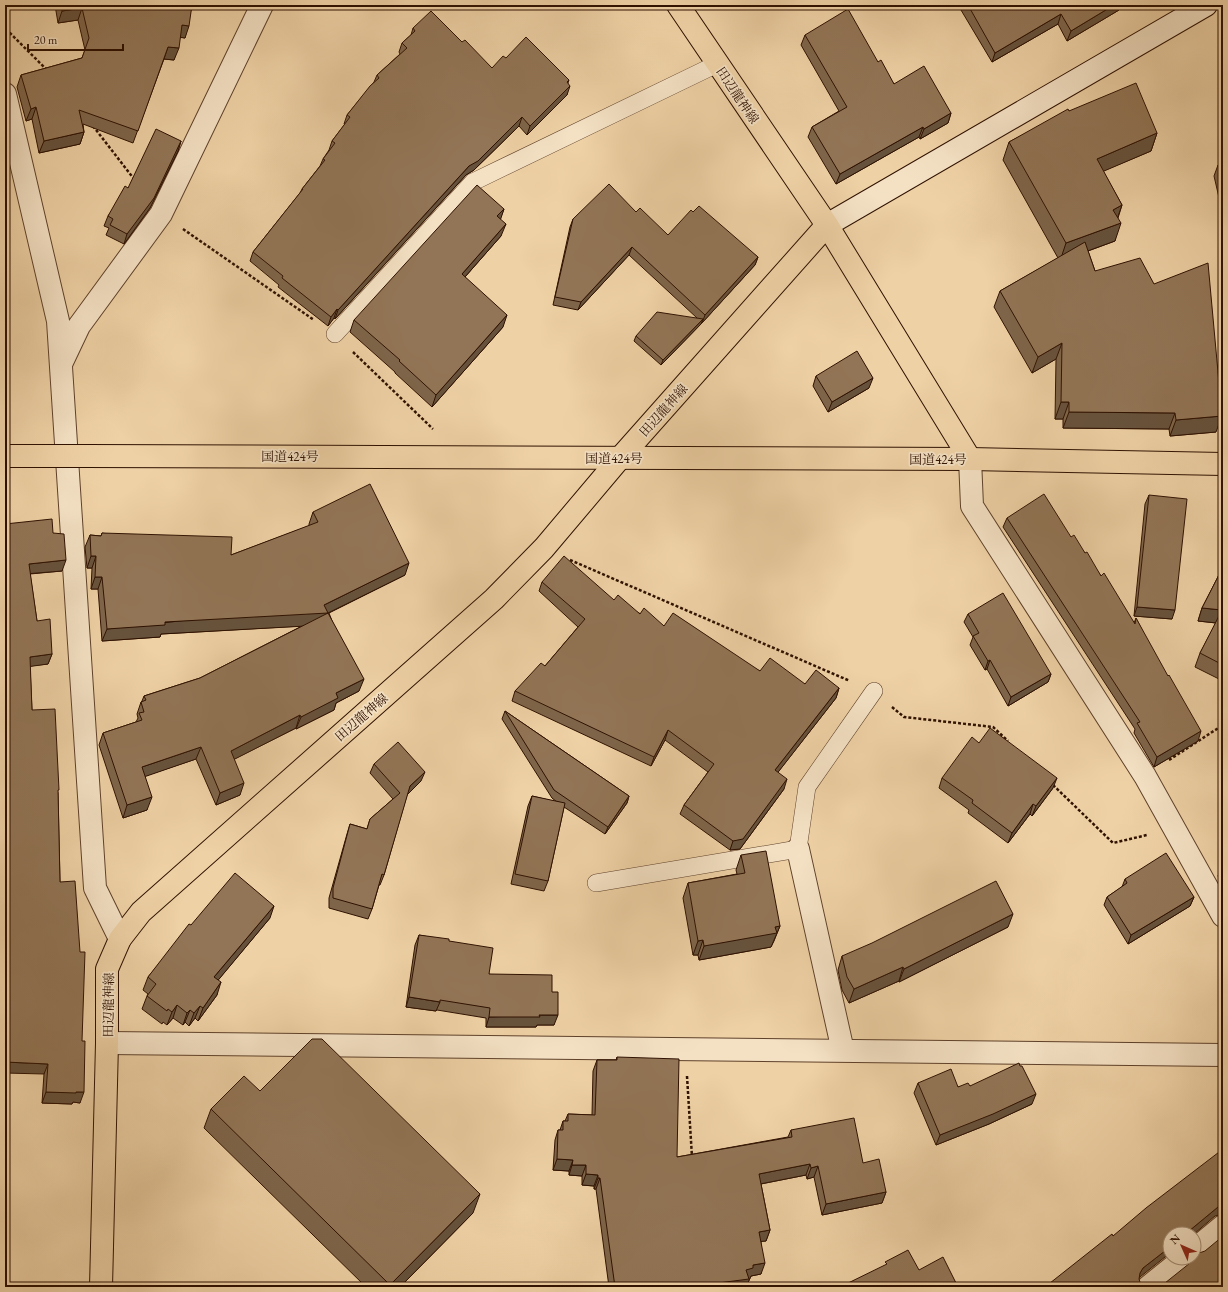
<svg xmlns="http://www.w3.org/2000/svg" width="1228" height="1292" font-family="'EB Garamond','Noto Serif JP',serif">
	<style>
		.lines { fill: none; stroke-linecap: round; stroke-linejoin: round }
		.lane-casing { stroke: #5f412a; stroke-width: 18 }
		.street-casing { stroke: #5f412a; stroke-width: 24 }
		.secondary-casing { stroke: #2f1101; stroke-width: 24 }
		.primary-casing { stroke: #2f1101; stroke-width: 24 }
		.highway-casing { stroke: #2f1101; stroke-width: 24 }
		.path { stroke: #2f1101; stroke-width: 2.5; stroke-dasharray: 3 2; stroke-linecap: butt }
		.lane { stroke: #f4e1c4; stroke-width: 17 }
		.street { stroke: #f4e1c4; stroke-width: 22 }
		.secondary { stroke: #f4e1c4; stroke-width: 22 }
		.primary { stroke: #eed1a5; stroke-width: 22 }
		.highway { stroke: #eed1a5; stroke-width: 22 }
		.highway-bridge-casing { stroke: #2f1101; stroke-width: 24; stroke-linecap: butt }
		.highway-bridge { stroke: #eed1a5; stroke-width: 22 }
		.wall { fill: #7e654a; stroke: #2f1101 }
		.shaded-wall { fill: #66523c; stroke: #2f1101 }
		.building { fill: #927556; stroke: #2f1101 }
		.labels { text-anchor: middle; stroke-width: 3.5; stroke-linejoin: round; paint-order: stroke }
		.street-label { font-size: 13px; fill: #2f1101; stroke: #f4e1c4 }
	</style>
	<rect width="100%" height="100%" fill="#eed1a5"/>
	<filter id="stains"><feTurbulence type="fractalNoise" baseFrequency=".005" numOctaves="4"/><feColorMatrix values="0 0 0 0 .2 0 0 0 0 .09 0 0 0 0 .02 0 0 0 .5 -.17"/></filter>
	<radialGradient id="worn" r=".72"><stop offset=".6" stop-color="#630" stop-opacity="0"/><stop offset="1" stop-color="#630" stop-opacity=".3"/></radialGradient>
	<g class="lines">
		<defs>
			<path id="lane" d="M335,334L473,182L717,64
				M596,883L798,849L807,787L874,691"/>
			<path id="street" d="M5,94L58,321L95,888L120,939
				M61,364L79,326L161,214L262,5
				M970,459L972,506L1145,776L1223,916
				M798,849L843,1051
				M107,1043L1223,1055
				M1194,1250L1223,1226
				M1148,1287L1184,1258"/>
			<path id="secondary" d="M827,225L1206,5"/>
			<path id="primary" d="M678,5L827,225L970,459
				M101,1287L107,1043V969L120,939L141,912L494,599L544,548L620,458L827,225"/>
			<path id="highway" d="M85,456L970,459L1223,464"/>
		</defs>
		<use href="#lane" class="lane-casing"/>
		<use href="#street" class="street-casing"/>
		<use href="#secondary" class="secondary-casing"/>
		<use href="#primary" class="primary-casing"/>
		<use href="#highway" class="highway-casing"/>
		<path class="path" d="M5,31L9,32L47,70
			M93,126L134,179
			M183,229L314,320
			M353,352L433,429
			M570,560L850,681
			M892,707L904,717L993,727L1008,741
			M1169,760L1223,725
			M1053,785L1113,843L1147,835
			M687,1076L692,1157"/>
		<use href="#lane" class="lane"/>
		<use href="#street" class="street"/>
		<use href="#secondary" class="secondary"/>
		<use href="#primary" class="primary"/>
		<use href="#highway" class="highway"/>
		<defs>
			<path id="highway-bridge" d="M5,456H85"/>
		</defs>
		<use href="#highway-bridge" class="highway-bridge-casing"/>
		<use href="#highway-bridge" class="highway-bridge"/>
	</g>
	<path class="wall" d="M55,5H192L185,38L180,37L174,60L164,59L133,143L83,124L84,132L80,144L39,153L32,119L26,121L17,87L21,75L82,58L85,50L78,20L58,23Z
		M958,5H1120L1119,10L1067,41L1058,24L992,62Z
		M1223,18V27L1221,23Z
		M413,28L462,42L492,68L506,58L569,80L568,83L567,95L527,135L519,126L474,170L466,175L335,319L334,318L328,326L278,287L279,285L250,261L253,252L300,193L302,189L320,166L323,159L329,150L332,141L345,124H344L347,115L374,82L377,75L400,54L399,52L402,43L411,35Z
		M805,35L878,62L894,84L951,113L948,123L920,139L919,137L836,184L808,137L812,127L839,111L801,45Z
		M1069,111L1157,133L1151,151L1103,171L1122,205L1118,218L1115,241L1088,251L1095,271L1216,432L1170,436L1169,429L1063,428V419H1055L1056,359L1032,373L994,307L1000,291L1058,258L1003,160L1009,142Z
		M181,141L178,151L150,208L124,244L106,235L109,228L104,226L108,216L128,188Z
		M1223,163V201L1220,202L1214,176L1218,165Z
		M504,209L500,219L501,236L465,277L503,327L432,407L395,373V372L350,332L354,320Z
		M636,212L668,235L693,212L758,257L755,265L702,323L701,324L661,365L634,341L636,336L697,318L629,255L578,310L553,305L570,227L573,219Z
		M816,376L869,388L828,412L813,386Z
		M1149,495L1172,619L1134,616L1145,504Z
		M313,512L405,575L329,613L359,691L336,703L334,710L296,729V728L234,759L240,795L216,805L196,759L145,776L147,810L123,818L99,745L103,733L136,722L138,718L137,714L141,702L142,701L144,696L200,678L302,626L161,634L160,637L102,641L98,589H91L92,568H87L85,547L90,535L101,536L102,533L231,555L309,526V524Z
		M1007,518L1071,537L1085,553L1134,623L1136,618L1198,741L1154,767L1134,733L1135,729L1003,527Z
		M5,524L53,533L62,571L30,574L37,621L52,654L48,664L30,666L32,710L58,793L60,882L80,1103L73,1102L72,1104L42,1103L44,1074Z
		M1223,567V681L1195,667L1200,653L1216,623L1198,621L1202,608Z
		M542,582L614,600L664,626L760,671L805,684L839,688L836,698L778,772L784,789L740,849L730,850L680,814L684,805L708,772L665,740L651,766L512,701L515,691L545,666L578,627L539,591Z
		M968,614L1051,674L1048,682L1008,706L987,669L985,670L970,645L973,637L964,622Z
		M505,711L629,796L627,803L605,834L564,807L548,881L544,891L511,884L528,806L532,796L557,802L552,798L502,719Z
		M979,743L1053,788L1032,816L1030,814L1008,843L968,813L969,810L939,788L942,778Z
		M374,764L421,781L407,795L384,875L380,885H379L372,909L368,919L329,908V898L347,834L350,824L367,829L370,819L393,799L370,773Z
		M741,855L780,926L774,941L771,947L699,960L698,955H693L683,898L688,883L737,874L736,870Z
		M1223,865V884L1218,876L1222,866Z
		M1125,879L1194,897L1190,906L1128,944L1104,905L1107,897L1122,887Z
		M270,918L218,980L217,995L198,1021L195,1018L189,1026L185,1022L183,1025L173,1018L167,1025L163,1022L162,1024L142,1009L147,996L148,994L143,990L148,977L191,925Z
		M1008,927L899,982V981L849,1003L842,990L838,970L842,956Z
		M419,935L449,941L489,974L552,992L554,1025H537L536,1027H486V1018L437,1010L436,1011L406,1007L415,945Z
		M617,1057L677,1157L788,1137L791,1130L863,1163L886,1192L882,1203L822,1215L814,1177L807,1179L806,1175L761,1184L770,1230L766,1241H761V1274L751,1276L746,1287H609L596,1189H594V1186L582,1185V1176L569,1175V1171L553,1170L555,1140L558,1130H560L563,1121H565L568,1114L592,1115L593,1071L597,1060H616Z
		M918,1083L958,1087L970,1086L1032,1104L989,1124L936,1145L914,1093Z
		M260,1091L473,1213L400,1287H366L204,1128L211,1109Z"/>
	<path class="shaded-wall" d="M1114,5H1120L1119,10L1067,41L1071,31Z
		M82,8L78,20L58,23L62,11Z
		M1061,14L1058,24L992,62L995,53Z
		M182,25L189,26L185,38L177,37Z
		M168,47L179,48L174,60L164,59Z
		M570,86L567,95L527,135L530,126Z
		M36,107L32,119L26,121L31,109Z
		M951,113L948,123L920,139L924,129Z
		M522,117L519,126L474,170L466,175L335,319L338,310L469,166Z
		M923,127L919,137L836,184L840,174Z
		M84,132L80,144L39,153L44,141Z
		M1157,133L1151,151L1090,177L1097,159Z
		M181,141L178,151L150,208L124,244L127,234Z
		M1223,193V201L1220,202Z
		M1122,205L1116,222L1113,210Z
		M504,209L500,221L497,216Z
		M1121,223L1115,241L1060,261L1066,243Z
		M506,224L501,236L457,286L462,274Z
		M632,247L629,255L578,310L581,302Z
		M758,257L755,265L702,323L705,315Z
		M337,309L334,318L328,326L331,317Z
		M507,315L503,327L432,407L436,395Z
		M703,319L701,324L661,365L663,360Z
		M1062,343L1056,359L1032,373L1038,357Z
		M873,378L869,388L828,412L832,402Z
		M1061,402H1069L1063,419H1055Z
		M1069,412L1175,413L1169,429L1063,428Z
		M1222,416L1216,432L1170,436L1176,420Z
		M91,556H96L92,568H87Z
		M66,560L62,571L25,574L29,564Z
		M409,563L405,575L328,613L324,625L161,634L160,637L102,641L107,629L324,605Z
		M95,577H102L98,589H91Z
		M1137,607L1175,610L1172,619L1134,616Z
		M1202,608L1222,610L1217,623L1198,621Z
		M52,654L48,664L26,667L30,657Z
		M990,660L987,669L985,670L988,661Z
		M1051,674L1048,682L1008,706L1011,697Z
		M364,679L359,691L336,703L334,710L296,729L301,717L336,693Z
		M839,688L836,698L772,780L775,770Z
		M300,715L296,728L227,763L231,751Z
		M668,730L665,740L651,766L654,757Z
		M1201,731L1198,741L1154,767L1157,757Z
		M201,747L196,759L138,779L142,767Z
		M425,772L421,781L406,796L410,786Z
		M1057,778L1053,788L1032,816L1036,806Z
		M787,779L784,789L740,849L730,850L733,841Z
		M244,783L240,795L216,805L220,793Z
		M629,796L627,803L605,834L608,827Z
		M152,797L147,810L123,818L127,805Z
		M1033,804L1030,814L1008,843L1012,833Z
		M1194,897L1190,906L1128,944L1131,935Z
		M274,906L270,918L210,990L214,977Z
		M1013,914L1008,927L899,982L904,969Z
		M780,926L771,947L699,960L704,946L775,927Z
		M703,940L698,955H693L698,941Z
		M903,967L899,981L849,1003L854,989Z
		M221,982L217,995L198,1021L203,1008Z
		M409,997L440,1002L436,1011L406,1007Z
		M177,1005L173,1018L167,1025L172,1012Z
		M200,1006L195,1018L189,1026L194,1013Z
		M190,1010L185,1022L183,1025L187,1013Z
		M539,1015H558L554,1025H537L536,1027H486L489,1017Z
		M5,1062L48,1064L44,1074L5,1073Z
		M46,1092H84L80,1103L73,1102L72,1104L42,1103Z
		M1036,1094L1032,1104L989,1124L936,1145L940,1135Z
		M557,1159L573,1160L569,1171L553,1170Z
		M810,1164L806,1175L755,1185L759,1174Z
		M572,1165H586L582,1176L569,1175Z
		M818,1166L814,1177L807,1179L811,1168Z
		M586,1174L598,1175L594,1186L582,1185Z
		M598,1178H600L596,1189H594Z
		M886,1192L882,1203L822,1215L826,1204Z
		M480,1194L473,1213L400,1287H390V1285Z
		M1223,1206V1214L1215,1216L1194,1234H1187L1189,1231L1218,1207Z
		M770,1230L766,1241L755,1242L759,1232Z
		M1170,1247V1253L1140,1277L1137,1282L1140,1273L1143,1268Z
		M765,1263L761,1274L751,1276L746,1287H688L746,1270L753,1265Z"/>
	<path class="building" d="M62,5H192L189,26L182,25L179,48L168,47L138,131L79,110L84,132L44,141L36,107L31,109L21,75L82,58L89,38L82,8L62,11Z
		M968,5H1114L1071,31L1061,14L995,53Z
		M848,9L878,62L881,60L894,84L924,66L951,113L924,129L923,127L840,174L812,127L847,107L805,35Z
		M431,11L462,42L465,40L492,68L503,56L506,58L526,37L569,80L567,82L570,86L530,126L522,117L478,161L469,166L338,310L337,309L331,317L282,278L283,276L253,252L303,189H302L325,160L323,159L335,143L332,141L350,117L347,115L370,86L379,78L377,75L407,48L402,43L415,31L413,28Z
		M1136,83L1157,133L1097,159L1122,205L1113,210L1121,223L1066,243L1009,142L1068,109L1069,111Z
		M156,129L181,141L154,198L127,234L110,225L113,219L108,216L125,186L128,188Z
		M1223,163V187L1218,165Z
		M609,184L636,212L640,208L668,235L691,210L693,212L699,206L758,257L705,315L632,247L581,302L555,297L573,219Z
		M477,185L504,209L497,216L506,224L462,274L507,315L436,395L399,361L400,360L354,320Z
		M1085,242L1095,271L1140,258L1154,284L1208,263L1222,416L1176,420L1175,413L1069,412V402H1061L1062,343L1038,357L1000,291Z
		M657,312L703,319L663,360L636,336Z
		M857,351L873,378L832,402L816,376Z
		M370,484L409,563L324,605L328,613L165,622V625L107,629L102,577H95L96,556H91L90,535L101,536L102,533L232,537L231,555L318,522L313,512Z
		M1044,494L1071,537L1074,535L1085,553L1087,552L1101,576L1104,573L1135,624L1136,618L1168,676L1169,675L1201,731L1157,757L1137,723L1140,722L1007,518Z
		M1149,495L1187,499L1175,610L1137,607Z
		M52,519L53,533L64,534L66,560L29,564L37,621L50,619L52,654L30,657L32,710L55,709L59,790H58L60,882L75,881L80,952H85L82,1041H85L84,1092H76V1093L46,1092L48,1064L5,1062V524Z
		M564,556L614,600L618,595L640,614L644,608L664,626L673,613L760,671L770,658L805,684L816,670L839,688L775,770L787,779L743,839L733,841L684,805L714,764L668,730L654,757L515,691L541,663L545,666L585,619L542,582Z
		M1223,567V665L1200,653L1222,610L1202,608Z
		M1003,593L1051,674L1011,697L990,660L988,661L973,636L979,633L968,614Z
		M328,613L364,679L336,693L338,698L301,717L300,715L231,751L244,783L220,793L201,747L142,767L152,797L127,805L103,733L142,720L139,713L144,712L141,702L146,700L144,696L200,678Z
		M505,711L629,796L608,827L554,790Z
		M990,728L1057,778L1036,806L1033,804L1012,833L972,803L973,800L942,778L972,737L979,743Z
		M398,742L425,772L410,786L384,875L382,874L372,909L333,898V888L350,824L367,829L370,819L400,793L374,764Z
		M532,796L565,803L548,881L515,874Z
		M766,851L780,926L775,927L777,933L704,946L703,940L698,941L688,883L745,873L741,855Z
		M1166,853L1194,897L1131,935L1107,897L1127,883L1125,879Z
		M235,873L274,906L214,977L221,982L203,1008L200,1006L194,1013L190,1010L187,1013L177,1005L172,1012L168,1009L167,1011L147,996L156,984L148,977L189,924L191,925Z
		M996,881L1013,914L904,969L903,967L854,989L847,977L842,956L872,943Z
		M419,935L449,939V941L493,948L489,974L552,975V992H558V1015H539L540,1017H489L490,1008L440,1000V1002L409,997Z
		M312,1039H322L480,1194L390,1285L211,1109L244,1076L260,1091Z
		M617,1057L679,1059L677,1157L792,1137L791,1130L854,1118L863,1163L879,1159L886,1192L826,1204L818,1166L811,1168L810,1164L759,1174L770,1230L759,1232L765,1263L753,1265V1268L746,1270L749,1279L688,1287H615L600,1178H598V1175L586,1174V1165H572L573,1160L557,1159L558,1130H563V1121H568V1114L595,1115L597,1060H617Z
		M1019,1063L1020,1066H1022L1036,1094L993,1114L940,1135L918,1083L951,1069L958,1087L968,1083L970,1086Z
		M1223,1149V1206L1218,1207L1189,1231L1187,1234H1170V1247L1143,1268L1140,1273L1139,1279L1141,1285L1143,1287H1045L1112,1234L1113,1236L1146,1208Z
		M1223,1236V1287H1160L1195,1259L1199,1253L1205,1251Z
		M908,1250L919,1270L943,1257L958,1287H840L887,1264L885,1262Z"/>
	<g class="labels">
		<g class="street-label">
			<text transform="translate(738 95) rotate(56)" y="5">田辺龍神線</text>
			<text transform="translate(663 410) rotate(-48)" y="5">田辺龍神線</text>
			<text x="290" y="461">国道424号</text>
			<text x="614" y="463">国道424号</text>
			<text x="938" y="464">国道424号</text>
			<text transform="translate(361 717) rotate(-41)" y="5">田辺龍神線</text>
			<text transform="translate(108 1005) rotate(-89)" y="5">田辺龍神線</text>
		</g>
	</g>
	<rect width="1228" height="1292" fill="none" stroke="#eed1a5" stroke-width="20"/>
	<rect x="6" y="6" width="1216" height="1280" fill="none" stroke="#2f1101" stroke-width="2"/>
	<rect x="10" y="10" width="1208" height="1272" fill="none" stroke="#2f1101"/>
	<g transform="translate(1182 1246) rotate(315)"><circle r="19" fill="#f4e1c4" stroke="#a58e76"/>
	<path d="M0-3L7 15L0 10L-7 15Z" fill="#8f2418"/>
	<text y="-6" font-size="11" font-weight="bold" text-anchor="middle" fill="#2f1101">N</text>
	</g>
	<path d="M28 44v6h95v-6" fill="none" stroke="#2f1101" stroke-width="2"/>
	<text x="34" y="44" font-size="12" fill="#2f1101" stroke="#f4e1c4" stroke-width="3" paint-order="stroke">20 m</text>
	<rect width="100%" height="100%" filter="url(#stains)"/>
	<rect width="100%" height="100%" fill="url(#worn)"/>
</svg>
